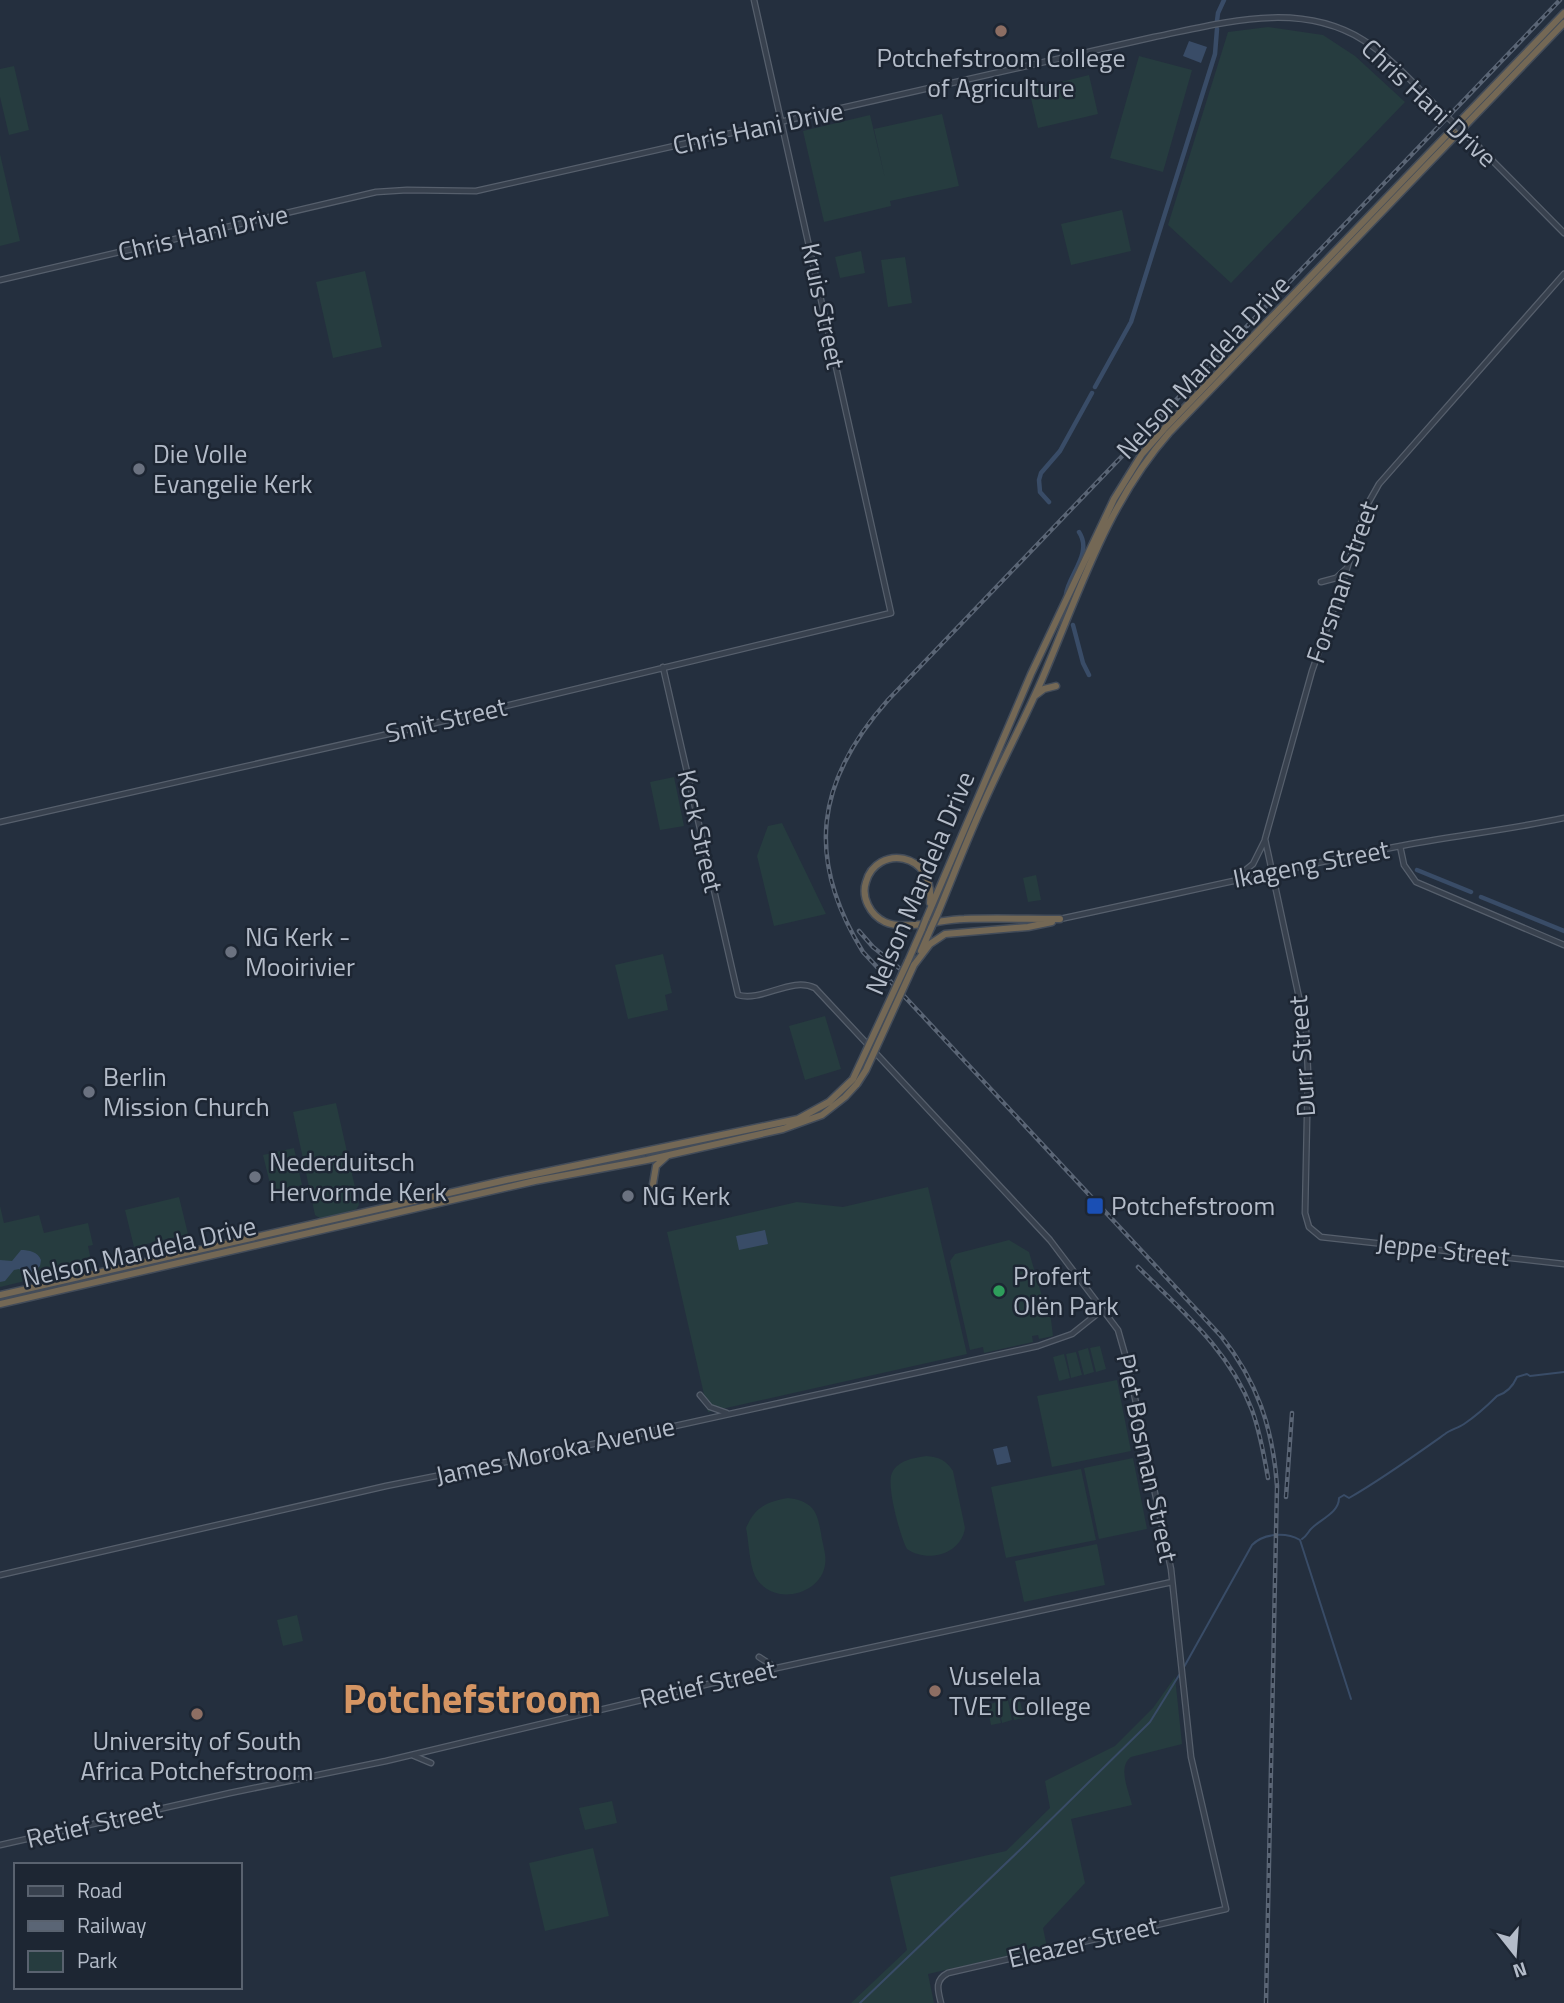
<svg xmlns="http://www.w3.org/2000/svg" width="1564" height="2003" font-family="'Titillium Web',sans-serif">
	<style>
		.green { fill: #263c3f }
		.water { fill: #394c67 }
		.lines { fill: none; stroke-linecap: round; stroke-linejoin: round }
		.stream { stroke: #394c67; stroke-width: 2 }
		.canal { stroke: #394c67; stroke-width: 4.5 }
		.minor-casing { stroke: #565f6c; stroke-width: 7 }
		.highway-casing { stroke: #434c59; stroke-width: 9 }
		.minor { stroke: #38414e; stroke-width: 4.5 }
		.highway { stroke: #746855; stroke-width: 6 }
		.rail-casing { stroke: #5a6575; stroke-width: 4.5 }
		.rail { stroke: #1d2633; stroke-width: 2; stroke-dasharray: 5; stroke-linecap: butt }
		.minor-bridge-casing { stroke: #565f6c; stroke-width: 7; stroke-linecap: butt }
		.highway-bridge-casing { stroke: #434c59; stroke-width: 9; stroke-linecap: butt }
		.minor-bridge { stroke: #38414e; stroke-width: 4.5 }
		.highway-bridge { stroke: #746855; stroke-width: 6 }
		.education-dot { fill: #8d6e63; stroke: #1d2633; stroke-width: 2.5 }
		.worship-dot { fill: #6b7280; stroke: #1d2633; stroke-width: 2.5 }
		.transit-dot { fill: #1a4fb4; stroke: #1d2633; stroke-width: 2.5 }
		.leisure-dot { fill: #2e9e5b; stroke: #1d2633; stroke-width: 2.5 }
		.labels { text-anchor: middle; stroke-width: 5; stroke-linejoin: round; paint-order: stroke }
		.poi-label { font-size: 26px; fill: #b4bcc9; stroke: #1d2633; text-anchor: start }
		.street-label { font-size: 26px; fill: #b4bcc9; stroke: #1d2633 }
		.town-label { font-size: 40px; font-weight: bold; fill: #d59563; stroke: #1d2633 }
	</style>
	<rect width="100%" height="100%" fill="#242f3e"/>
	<path class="green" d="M1268,27L1323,35L1355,56L1405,102L1231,283L1168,225L1228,32Z
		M1139,56L1192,70L1163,172L1110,158Z
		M14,66L29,130L9,135L0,97V69Z
		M1089,75L1098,114L1038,128L1029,90Z
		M942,114L959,186L890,201L891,206L824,222L803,131L870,115L885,178L874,129Z
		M0,154L20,241L0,246Z
		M1122,210L1131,251L1071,265L1061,224Z
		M861,251L865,273L840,278L835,257Z
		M905,257L912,303L888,307L881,260Z
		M365,271L382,347L333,358L316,282Z
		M674,777L684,826L660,830L650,782Z
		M782,823L826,914L774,926L757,856L768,826Z
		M1036,875L1041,900L1028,902L1023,878Z
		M663,954L672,993L665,995L668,1010L628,1019L615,965Z
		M825,1016L841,1069L805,1080L789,1026Z
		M336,1103L359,1205L355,1211L321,1219L315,1215L293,1112Z
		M294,1148L302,1185L272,1192L263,1155Z
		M928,1187L967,1354L708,1412L667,1232L797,1202L843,1207Z
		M179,1197L188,1234L134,1247L125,1210Z
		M0,1206L4,1223L39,1215L44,1233L88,1223L93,1245L88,1246L92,1265L0,1287Z
		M1009,1240L1029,1252L1044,1303H1049L1053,1336L1039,1339L1038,1335L1032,1336L1033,1342L984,1353L983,1347L970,1350L950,1261L955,1254Z
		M1100,1346L1106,1369L1096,1372L1090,1348Z
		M1088,1348L1094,1372L1084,1375L1078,1351Z
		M1076,1352L1082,1375L1071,1378L1066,1354Z
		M1064,1354L1070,1378L1059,1381L1053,1357Z
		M1117,1380L1131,1451L1052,1467L1037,1396Z
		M926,1456C939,1457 946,1460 953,1471L965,1528C961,1555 927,1563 907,1549C900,1536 886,1485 892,1473C898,1460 914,1458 926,1456Z
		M1133,1458L1147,1529L1099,1539L1084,1468Z
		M1081,1469L1096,1540L1006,1558L991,1487Z
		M788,1498C797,1499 805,1501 812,1508C818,1515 819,1524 821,1533C822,1543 827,1555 825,1565C822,1585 800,1597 780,1594C770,1592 760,1586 755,1576C749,1562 749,1543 746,1528C755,1507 766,1502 788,1498Z
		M1097,1544L1105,1585L1024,1602L1015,1561Z
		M297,1615L303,1641L283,1646L277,1620Z
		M1175,1677L1182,1744L1131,1757C1117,1767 1129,1791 1132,1805L1071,1819L1085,1883L1043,1928L1047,1947L928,1974L934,2003H851L907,1950L890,1877L1006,1851L1050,1808L1045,1781L1115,1746L1153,1708Z
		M1019,1697L1024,1718L1014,1720L1009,1699Z
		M1008,1700L1012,1720L1002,1723L998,1702Z
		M997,1702L1001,1723L991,1725L987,1705Z
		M612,1801L617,1823L585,1830L579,1808Z
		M593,1848L609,1916L545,1931L529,1863Z"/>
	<path class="water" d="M1189,41L1207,47L1201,63L1183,56Z
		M765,1230L768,1244L739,1250L736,1236Z
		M21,1250C29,1250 38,1252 41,1260L40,1266L30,1275L19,1269L14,1270L5,1281L0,1282V1260L12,1261Z
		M1007,1446L1011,1462L997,1465L993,1449Z"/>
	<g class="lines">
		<path class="stream" d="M1302,1539C1308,1535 1308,1531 1313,1527C1323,1518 1339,1512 1339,1498L1344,1495L1349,1498C1382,1479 1414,1456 1445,1434C1450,1430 1458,1428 1464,1424C1476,1416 1487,1406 1497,1396C1507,1393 1513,1386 1517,1377L1527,1374L1530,1376L1564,1372
			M1184,1667L1252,1545C1264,1533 1286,1532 1300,1540L1351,1699
			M860,2003L1024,1846L1150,1722L1181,1672"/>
		<path class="canal" d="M1217,21L1218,13L1224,0
			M1095,387L1131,322L1215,54L1217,29
			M1049,502L1040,492L1039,480L1041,473L1060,451L1092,393
			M1066,594C1069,574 1093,553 1079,532
			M1073,625L1083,663L1089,675
			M1417,870L1471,892
			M1481,897L1564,931"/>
		<defs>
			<path id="minor" d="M1477,145L1564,233
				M1564,274L1379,484L1366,507L1341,588L1312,671L1265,839L1306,1030L1308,1072L1305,1213L1309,1227L1321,1237L1564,1264
				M0,280L376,192L407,190L476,191L1154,37C1223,23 1299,0 1363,40C1392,58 1415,85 1439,109
				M1321,582L1336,578L1347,568
				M663,667L738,995C763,1002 791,976 815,988L1050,1240L1118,1330L1128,1365L1171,1569L1191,1757L1226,1909L948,1973C934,1980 938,1991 941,2003
				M0,822L406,730L891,613L754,0
				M1400,846L1404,865L1416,882L1564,945
				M1237,877L1253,864L1265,840
				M1060,919C1172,895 1283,869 1395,847C1451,836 1508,830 1564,818
				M700,1395L710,1407L727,1413
				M0,1575L386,1486L566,1450L1038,1346L1072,1334L1102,1310
				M759,1657L776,1668
				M412,1755L431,1763
				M0,1845L230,1793L386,1761L763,1671L1172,1582"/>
			<path id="highway" d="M1036,695L1044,689L1056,686
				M930,903C935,850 876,845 866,882C861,897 870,915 885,922C904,931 942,919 964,919C996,918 1028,919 1060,919
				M937,915C952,879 966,842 982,807C1001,763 1024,721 1043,677C1079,593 1107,503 1169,433L1564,23
				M926,919L1031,674L1114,499L1142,454L1164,429L1564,13
				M921,951L931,928
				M908,961L922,929
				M914,965L930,944L945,934L1028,927L1052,922
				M653,1184L656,1166L667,1156
				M0,1295L506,1180L798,1119L829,1102L853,1079
				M0,1304L535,1181L647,1160L783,1129L822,1115L845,1097L857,1084"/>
		</defs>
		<use href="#minor" class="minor-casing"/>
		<use href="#highway" class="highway-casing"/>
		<use href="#minor" class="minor"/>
		<use href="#highway" class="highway"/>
		<defs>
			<path id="rail" d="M859,931L873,947L899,968
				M1138,1267C1181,1310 1230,1351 1252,1410C1260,1432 1264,1455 1268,1478
				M1286,1497L1292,1413
				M1266,2003L1277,1486C1273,1428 1257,1381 1221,1336L863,952C805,858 816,781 888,700L1560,0"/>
		</defs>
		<use href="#rail" class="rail-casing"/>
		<use href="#rail" class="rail"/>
		<defs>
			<path id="minor-bridge" d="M1439,109L1477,145"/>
			<path id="highway-bridge" d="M931,928L937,915
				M922,929L926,919
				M853,1079L908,961
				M857,1084L866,1070L914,965"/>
		</defs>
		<use href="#minor-bridge" class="minor-bridge-casing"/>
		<use href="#highway-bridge" class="highway-bridge-casing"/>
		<use href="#minor-bridge" class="minor-bridge"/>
		<use href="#highway-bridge" class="highway-bridge"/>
	</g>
	<g class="education-dot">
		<circle cx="1001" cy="31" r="7"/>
		<circle cx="935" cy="1691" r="7"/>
		<circle cx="197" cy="1714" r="7"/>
	</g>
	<g class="worship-dot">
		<circle cx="139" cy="469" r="7"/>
		<circle cx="231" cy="952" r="7"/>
		<circle cx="89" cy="1092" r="7"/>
		<circle cx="255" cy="1177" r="7"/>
		<circle cx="628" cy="1196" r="7"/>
	</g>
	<rect class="transit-dot" x="1086" y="1197" width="18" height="18" rx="3.5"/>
	<circle class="leisure-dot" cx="999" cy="1291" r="7"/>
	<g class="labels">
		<g class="poi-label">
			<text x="1001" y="67" text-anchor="middle">Potchefstroom College<tspan x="1001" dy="30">of Agriculture</tspan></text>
			<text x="153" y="463">Die Volle<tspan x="153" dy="30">Evangelie Kerk</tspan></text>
			<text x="245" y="946">NG Kerk -<tspan x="245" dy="30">Mooirivier</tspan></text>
			<text x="103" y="1086">Berlin<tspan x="103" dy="30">Mission Church</tspan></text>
			<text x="269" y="1171">Nederduitsch<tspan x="269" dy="30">Hervormde Kerk</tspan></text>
			<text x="642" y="1205">NG Kerk</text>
			<text x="1111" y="1215">Potchefstroom</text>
			<text x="1013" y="1285">Profert<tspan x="1013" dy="30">Olën Park</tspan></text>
			<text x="949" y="1685">Vuselela<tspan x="949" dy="30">TVET College</tspan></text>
			<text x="197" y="1750" text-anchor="middle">University of South<tspan x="197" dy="30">Africa Potchefstroom</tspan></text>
		</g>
		<g class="street-label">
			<text transform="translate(1429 103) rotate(43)" y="9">Chris Hani Drive</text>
			<text transform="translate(758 128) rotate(-12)" y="9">Chris Hani Drive</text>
			<text transform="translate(203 233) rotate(-13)" y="9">Chris Hani Drive</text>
			<text transform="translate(823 306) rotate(78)" y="9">Kruis Street</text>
			<text transform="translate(1203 367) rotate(-47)" y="9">Nelson Mandela Drive</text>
			<text transform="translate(1342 582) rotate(-71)" y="9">Forsman Street</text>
			<text transform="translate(446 720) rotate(-13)" y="9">Smit Street</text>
			<text transform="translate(700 831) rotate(77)" y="9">Kock Street</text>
			<text transform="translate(1311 864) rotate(-11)" y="9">Ikageng Street</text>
			<text transform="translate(920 883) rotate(-67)" y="9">Nelson Mandela Drive</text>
			<text transform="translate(1302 1056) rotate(-94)" y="9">Durr Street</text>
			<text transform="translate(1443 1250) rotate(6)" y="9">Jeppe Street</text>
			<text transform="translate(139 1252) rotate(-13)" y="9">Nelson Mandela Drive</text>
			<text transform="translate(555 1451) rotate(-12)" y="9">James Moroka Avenue</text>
			<text transform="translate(1147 1458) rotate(78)" y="9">Piet Bosman Street</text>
			<text transform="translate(708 1684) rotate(-13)" y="9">Retief Street</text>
			<text transform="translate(94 1824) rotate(-13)" y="9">Retief Street</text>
			<text transform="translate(1083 1942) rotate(-13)" y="9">Eleazer Street</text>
		</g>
		<g class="town-label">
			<text x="472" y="1713">Potchefstroom</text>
		</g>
	</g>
	<rect x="14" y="1863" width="228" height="126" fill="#1d2633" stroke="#59626f" stroke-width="2"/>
	<rect x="28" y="1886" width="35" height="10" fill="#38414e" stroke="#59626f" stroke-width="2"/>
	<text x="77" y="1898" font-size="21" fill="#b4bcc9">Road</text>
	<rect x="28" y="1921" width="35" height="10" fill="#5a6575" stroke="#59626f" stroke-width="2"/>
	<text x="77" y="1933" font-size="21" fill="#b4bcc9">Railway</text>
	<rect x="28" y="1951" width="35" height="21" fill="#263c3f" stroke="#59626f" stroke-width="2"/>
	<text x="77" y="1968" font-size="21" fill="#b4bcc9">Park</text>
	<g transform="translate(1515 1954) rotate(163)" stroke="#1d2633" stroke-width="5" paint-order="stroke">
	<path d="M0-5L12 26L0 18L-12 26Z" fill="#b4bcc9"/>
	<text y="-10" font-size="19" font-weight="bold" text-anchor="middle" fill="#b4bcc9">N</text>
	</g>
</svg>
